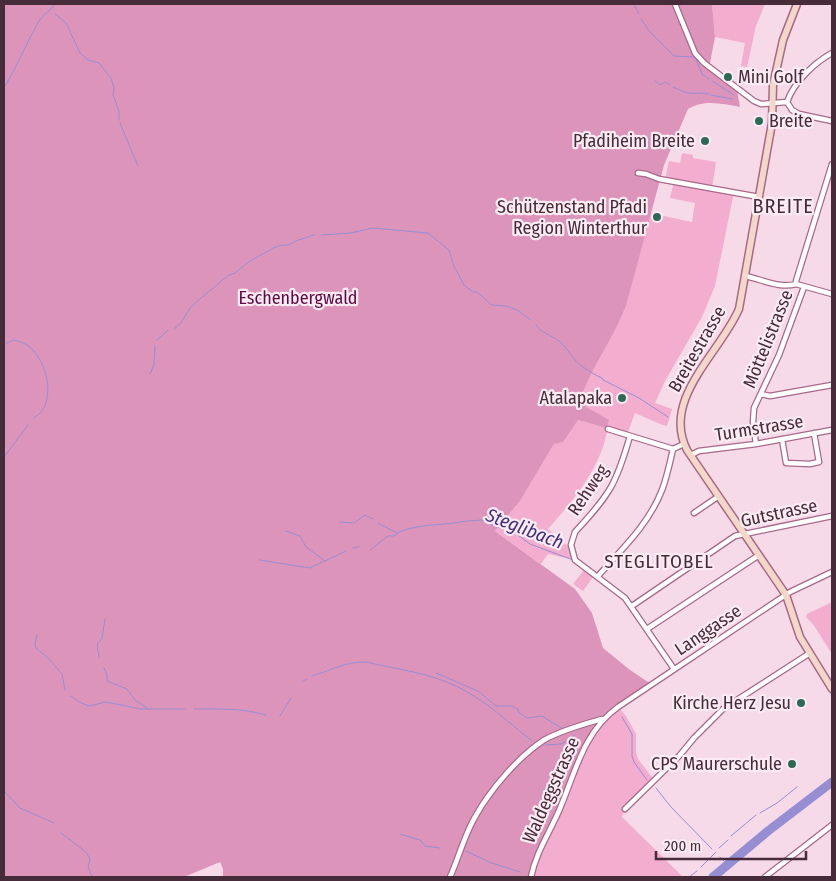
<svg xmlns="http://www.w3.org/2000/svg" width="836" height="881" font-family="'Fira Sans Condensed',sans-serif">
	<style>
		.green { fill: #f2adcf }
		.forest { fill: #dd94ba }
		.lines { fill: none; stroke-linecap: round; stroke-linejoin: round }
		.stream { stroke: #958ed3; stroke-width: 1 }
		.river { stroke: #958ed3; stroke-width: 9 }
		.minor-casing { stroke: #a86889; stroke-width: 7 }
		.secondary-casing { stroke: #a86889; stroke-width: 9 }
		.minor { stroke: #fff; stroke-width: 4.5 }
		.secondary { stroke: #f3d8ca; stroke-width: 6 }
		.poi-dot { fill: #2d6a55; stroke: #fbecf3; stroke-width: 2 }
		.labels { text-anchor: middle; stroke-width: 4.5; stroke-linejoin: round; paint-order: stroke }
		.poi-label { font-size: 18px; fill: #462b39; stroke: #fbecf3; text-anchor: end }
		.park-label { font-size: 18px; fill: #610842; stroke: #fbecf3 }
		.street-label { font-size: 18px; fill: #462b39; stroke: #fbecf3 }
		.water-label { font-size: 19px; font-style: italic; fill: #3f2f80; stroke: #fbecf3 }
		.neighbourhood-label { font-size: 19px; letter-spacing: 1px; fill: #462b39; stroke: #fbecf3 }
		.quarter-label { font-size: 20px; letter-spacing: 1px; fill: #462b39; stroke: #fbecf3 }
	</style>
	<rect width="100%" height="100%" fill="#f7dae8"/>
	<path class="green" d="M712,4H765L756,26L747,67L741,66L745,43L715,37Z
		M682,153L693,155V158L716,162L712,188L734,192L715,286L702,317L665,381L655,403L672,409L667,426L660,424L635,413L627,435L608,429C605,439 603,450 598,459C586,486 567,507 548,529L571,549L575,560L548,554L541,564L495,531L520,501L554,444L578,420L606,428L587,409L579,403C590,369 613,340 626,306L650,213L692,222L695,203L670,198L674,182L665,180L669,161L680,163Z
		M584,570L593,577L583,591L573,584Z
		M832,602V654L813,624L806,617L807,614Z
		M618,707L626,716L636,734V752L638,759L654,780L625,809L622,817L683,877H531L590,736Z"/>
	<path class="forest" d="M4,4H712L715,37L709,68L737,90L740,107C722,104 705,99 688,109L664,165L626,306C613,340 590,369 579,403L609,420L606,428L578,420L563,442L554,444L520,501L495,531L575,589L592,613L603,648L630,670L651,684L618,707L588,740L531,877H223V869L220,862L184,877H4Z"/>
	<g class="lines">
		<path class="stream" d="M634,4L639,14
			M55,14L66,23L80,53L88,60L99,63L111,78L114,88L113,95L119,111V120
			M641,19L650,32L674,56L695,57L702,74L709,79
			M655,81L660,85L665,82L670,85
			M712,81L734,95
			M673,87C678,89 683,92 688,93C696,94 702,92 709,94
			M4,88C17,67 26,43 39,21C43,15 51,10 55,4
			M711,95L732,99
			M120,123L138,166
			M321,235L351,233L372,228L428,233L449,250L454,266L464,285L473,292H477L492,305L506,306L517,310L531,320
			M536,325C541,333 551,335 559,341C565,346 568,351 572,356C579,366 591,373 602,378L603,380L639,398L668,417
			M174,329L181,323L190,308L201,298L229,275L235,273L247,263L273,248L282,245H288L296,241L314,235
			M157,340L168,330
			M4,343H7L14,340C21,342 27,344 32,349C48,365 57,405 34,418
			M150,374L154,365L155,346
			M4,457L28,425
			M468,521L482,520L500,528
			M340,522L354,523L365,515L373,519
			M378,523L397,533C419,523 443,526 467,521
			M506,530L514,532L530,544L573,560
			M286,531L300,536L306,547L325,561
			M353,548L359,547
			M370,550L388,536H393L397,534
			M260,560L310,568L346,551
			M37,635L35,644L36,648L48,658L62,674L65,690
			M99,657L97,645L102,638L105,619
			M104,668L107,675V681L127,689L135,700L147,708
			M436,673L478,691L496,706
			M312,676C330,671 346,661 366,662C396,669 430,673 458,687C485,700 509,723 532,741
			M303,681L307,679
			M71,696L79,702L89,706L106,702L141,709H185
			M496,706H512L519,710L518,712L527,718L542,716L563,729
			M194,709C218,709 243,708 266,715
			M280,716L291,698
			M622,717L632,734V756L634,762L647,780
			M545,745L561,744L575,735
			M656,788L671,807L712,849
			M4,791L20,808L54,823
			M809,798H810
			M760,813L777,803L797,787
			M61,833L86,852L90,859L88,867L92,877
			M400,834L420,840L425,846L440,848
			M731,836L756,815
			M719,848L728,840
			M466,851L489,862L520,872
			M720,857L727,864
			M701,867L716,852
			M689,877L697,871"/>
		<path class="river" d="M713,877L768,831L832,782"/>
		<defs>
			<path id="minor" d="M675,4L695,53L704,63L754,101L761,104L787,102
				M787,102C794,82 814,63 832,53
				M787,102L792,110L799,114L832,121
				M832,164L796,281V284L832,294
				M638,173L646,174L659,179L759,197
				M745,276C761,279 780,289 796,284
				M761,394L770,396L832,385
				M608,429L673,449L684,444
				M630,436C625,453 620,471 611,487C602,503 588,518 575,532L571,545L575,560L625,598L674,669
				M782,439L786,463L810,464L819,462L814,433
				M756,444L753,422L754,408L779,355L804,287
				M691,455L699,451L756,444L832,430
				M694,513L719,496
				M598,576C622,549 649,524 662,490C667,477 670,462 673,449
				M632,606L735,536L832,516
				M647,629L759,555
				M625,809L680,755L694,738L723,709L810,653
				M450,877C459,857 464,836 475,817C490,790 518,757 544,740C560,731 584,724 602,719
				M531,877C536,853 548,835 558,813C575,775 582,733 618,707L790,592L832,572
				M765,877L832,825"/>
			<path id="secondary" d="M797,4L783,40L773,85L772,123L739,309C720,353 661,399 687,450L786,595L800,637L832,689"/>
		</defs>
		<use href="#minor" class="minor-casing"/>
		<use href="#secondary" class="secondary-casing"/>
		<use href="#minor" class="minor"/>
		<use href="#secondary" class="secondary"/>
	</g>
	<g class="poi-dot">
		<circle cx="728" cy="77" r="5"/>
		<circle cx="759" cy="121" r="5"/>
		<circle cx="705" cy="141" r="5"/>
		<circle cx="657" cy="217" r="5"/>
		<circle cx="622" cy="398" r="5"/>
		<circle cx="801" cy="703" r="5"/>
		<circle cx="792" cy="764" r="5"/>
	</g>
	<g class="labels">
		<g class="poi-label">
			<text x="738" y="83" text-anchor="start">Mini Golf</text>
			<text x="769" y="127" text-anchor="start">Breite</text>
			<text x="695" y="147">Pfadiheim Breite</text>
			<text x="647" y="213">Schützenstand Pfadi<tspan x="647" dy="21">Region Winterthur</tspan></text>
			<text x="612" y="404">Atalapaka</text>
			<text x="791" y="709">Kirche Herz Jesu</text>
			<text x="782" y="770">CPS Maurerschule</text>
		</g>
		<g class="park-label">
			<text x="298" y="304">Eschenbergwald</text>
		</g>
		<g class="street-label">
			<text transform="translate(768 339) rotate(-68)" y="6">Möttelistrasse</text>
			<text transform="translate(697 349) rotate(-60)" y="6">Breitestrasse</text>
			<text transform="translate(759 428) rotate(-9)" y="6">Turmstrasse</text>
			<text transform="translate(588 490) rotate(-56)" y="6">Rehweg</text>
			<text transform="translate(779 513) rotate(-12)" y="6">Gutstrasse</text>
			<text transform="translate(708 630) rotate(-34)" y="6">Langgasse</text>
			<text transform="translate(551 790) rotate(-66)" y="6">Waldeggstrasse</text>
		</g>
		<g class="water-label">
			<text transform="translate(525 528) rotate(21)" y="7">Steglibach</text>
		</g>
		<g class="neighbourhood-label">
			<text x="659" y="568">STEGLITOBEL</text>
		</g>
		<g class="quarter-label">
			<text x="783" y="213">BREITE</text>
		</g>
	</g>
	<rect width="836" height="881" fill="none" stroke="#462b39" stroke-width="10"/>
	<path d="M656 851v8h150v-8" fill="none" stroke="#462b39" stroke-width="2.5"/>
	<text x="664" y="851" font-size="15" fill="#462b39" stroke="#fbecf3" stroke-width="4" paint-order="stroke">200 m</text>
</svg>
